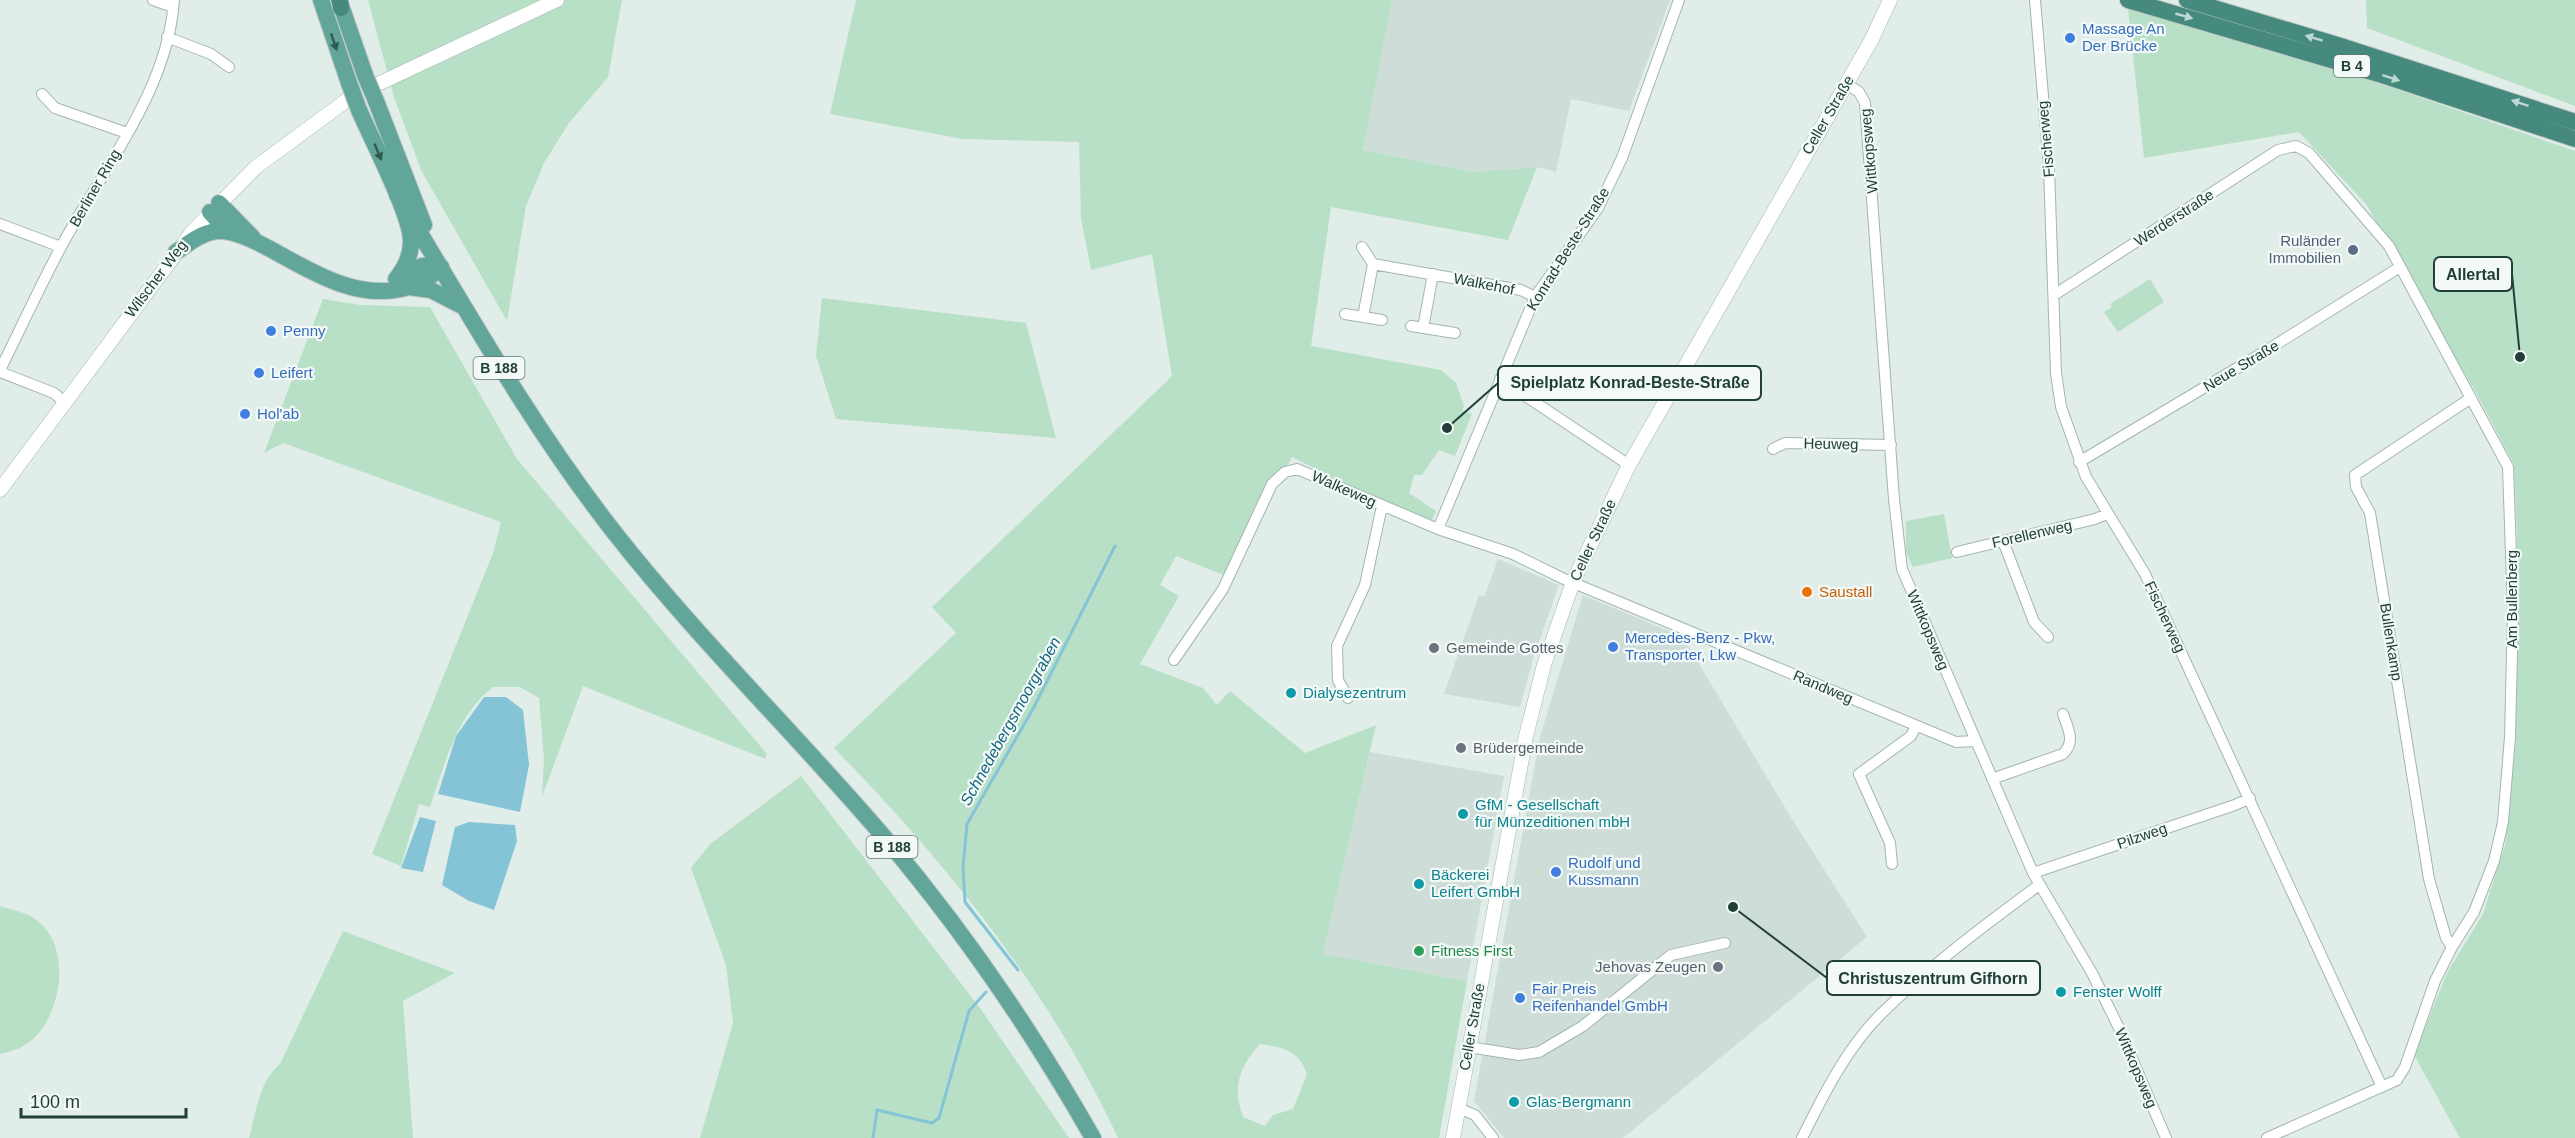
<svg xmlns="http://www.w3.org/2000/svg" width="2575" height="1138" font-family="Helvetica,sans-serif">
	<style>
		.built { fill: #cfddd8 }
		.green { fill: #b8e0c6; fill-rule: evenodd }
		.water { fill: #85c4d6 }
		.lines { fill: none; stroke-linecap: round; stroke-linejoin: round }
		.stream { stroke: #85c4d6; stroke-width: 3 }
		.minor-casing { stroke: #a3b5b0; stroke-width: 12 }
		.tertiary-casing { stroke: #a3b5b0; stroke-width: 15 }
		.primary-casing { stroke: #c1c9c8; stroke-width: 18 }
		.trunk-casing { stroke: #c1c9c8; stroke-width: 18 }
		.minor { stroke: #fff; stroke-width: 10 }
		.tertiary { stroke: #fff; stroke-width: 14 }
		.primary { stroke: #62a699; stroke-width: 16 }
		.trunk { stroke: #468a7e; stroke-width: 16 }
		.primary-bridge-casing { stroke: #c1c9c8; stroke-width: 18; stroke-linecap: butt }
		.primary-bridge { stroke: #62a699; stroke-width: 16 }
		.oneway { fill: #bed8d2 }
		.oneway2 { fill: #305951 }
		.shop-dot { fill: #3f7fe0; stroke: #f2f9f6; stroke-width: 2 }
		.service-dot { fill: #5c6f8a; stroke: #f2f9f6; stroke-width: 2 }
		.food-dot { fill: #e8710a; stroke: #f2f9f6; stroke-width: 2 }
		.worship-dot { fill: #6b7280; stroke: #f2f9f6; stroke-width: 2 }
		.culture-dot { fill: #0f9aa8; stroke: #f2f9f6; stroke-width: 2 }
		.leisure-dot { fill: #2e9e5b; stroke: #f2f9f6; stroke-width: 2 }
		.labels { text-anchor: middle; stroke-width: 4.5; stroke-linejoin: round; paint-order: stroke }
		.shield { fill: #f2f9f6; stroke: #5f7772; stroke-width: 1.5 }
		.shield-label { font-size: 14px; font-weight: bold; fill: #203f39 }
		.shop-label { font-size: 15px; fill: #366cbe; stroke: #f2f9f6; text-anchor: start }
		.street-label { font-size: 15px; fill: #203f39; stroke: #f2f9f6 }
		.service-label { font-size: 15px; fill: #4e5e75; stroke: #f2f9f6; text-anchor: end }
		.food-label { font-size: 15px; fill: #c56008; stroke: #f2f9f6; text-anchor: start }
		.worship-label { font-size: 15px; fill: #5b616d; stroke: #f2f9f6; text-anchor: start }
		.culture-label { font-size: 15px; fill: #0d838f; stroke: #f2f9f6; text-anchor: start }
		.leisure-label { font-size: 15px; fill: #27864d; stroke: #f2f9f6; text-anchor: start }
		.water-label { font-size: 16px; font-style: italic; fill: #156680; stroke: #f2f9f6 }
		.leader { fill: none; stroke: #203f39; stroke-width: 2 }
		.callout-dot { fill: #203f39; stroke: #f2f9f6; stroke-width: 2 }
		.callout { fill: #f2f9f6; stroke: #203f39; stroke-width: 2 }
		.callout-label { font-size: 16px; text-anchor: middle; font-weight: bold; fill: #203f39 }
	</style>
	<rect width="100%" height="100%" fill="#e1ede8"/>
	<path class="built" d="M1392,0H1670L1629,111L1571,99L1556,172L1537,167L1473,172L1363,150Z
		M1498,559L1559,585L1533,659L1520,707L1444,694L1479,595L1484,597Z
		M1583,595L1683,637L1792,819L1867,937L1623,1138H1504L1474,1101L1540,737Z
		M1370,752L1504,776L1467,981L1323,954Z"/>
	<path class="green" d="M368,0H622L608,77L569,123L544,163L526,206L507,321L421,170L394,97Z
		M856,0H1392L1363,150L1473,172L1537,167L1508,240L1331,207L1311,346L1441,370L1456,383L1464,406L1462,410L1472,414L1455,456L1439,450L1422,475H1414L1409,493L1436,511L1432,520L1354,488L1292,457L1226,576L1176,556L1160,585L1179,596L1140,664L1203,688L1217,705L1230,691L1305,753L1376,725L1323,954L1467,981L1439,1138H1118C1050,991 947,863 834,748L956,633L932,607L1172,376L1152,254L1091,270L1081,218L1079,142L963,139L830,114ZM1260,1044C1284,1048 1298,1049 1307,1074L1293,1109L1273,1115L1265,1126L1243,1117C1232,1088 1239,1067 1260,1044Z
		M2366,0H2575V106L2367,28Z
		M2128,8L2343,71L2575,151V1138H2460L2414,1055L2447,973L2483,914L2505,845L2516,738L2517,533L2514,464L2475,391L2366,204L2299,132L2144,158Z
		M2150,279L2164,302L2118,332L2104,312L2112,307L2110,304Z
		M822,298L1026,323L1056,438L836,419L816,356Z
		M323,299L361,305L430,307L517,459L767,754L765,759L583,686L542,797L544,759L539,698L520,687H493C456,716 445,764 430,807L419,804L401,866L372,854L493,553L501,522L283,443L264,453Z
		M1944,514L1952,558L1913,567L1906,552V521Z
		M801,776L980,1008L1069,1138H700L733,1023L726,965L691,868L710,844Z
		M0,906C11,910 26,912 35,919C72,944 63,1012 33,1039C23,1048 13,1051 0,1054Z
		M343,931L455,973L403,1001L413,1138H249C256,1113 259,1081 280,1064Z"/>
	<path class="water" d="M484,697H506L523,710L529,765L520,812L438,794L456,736Z
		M420,817L436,821L423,872L401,868Z
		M469,822L515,825L517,841L494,910L469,901L442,885L455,827Z"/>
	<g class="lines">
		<path class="stream" d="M1018,970L965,902L963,867L967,824L1034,707L1115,546
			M873,1138L877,1110L932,1123L939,1118L969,1011L986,992"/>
		<defs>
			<path id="minor" d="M153,0L173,7
				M2035,0L2049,168L2056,373L2061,407L2086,477L2145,574L2382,1087
				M167,37L211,54L229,67
				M1847,84L1859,92L1865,103L1894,499L1902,569L2033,873L2092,973L2119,1028L2166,1138
				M42,94L55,108L127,133
				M0,224L61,247
				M1362,247L1373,264L1363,317
				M1373,264L1521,290L1535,297
				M2054,295L2278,150L2296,146L2309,153L2389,246L2508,467L2513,612L2510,737L2503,822L2494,861L2474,912L2452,947L2435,981L2405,1067L2397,1080L2267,1138
				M1345,314L1382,320
				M1411,326L1455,333
				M1423,328L1433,274
				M0,370C20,330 39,288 61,247C102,170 168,91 174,0
				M0,372L54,393L64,402
				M1500,379L1629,465
				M1773,449L1785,443L1891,445
				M2079,462L2264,352L2400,267
				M1438,529L1535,297L1598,208L1622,158L1679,0
				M2003,541L2034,622L2048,637
				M1957,552L2095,519L2107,514
				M1174,660L1223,589L1272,484L1285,472L1297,469L1438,529L1513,554L1564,579L1956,742L1975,741
				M1348,698L1338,680L1337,646L1365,585L1382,506
				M1992,779L2063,754C2076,741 2068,729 2063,714
				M1892,864L1890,843L1859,774L1911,736L1916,726
				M2033,873L2235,805L2250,798
				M2452,947L2446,938L2429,879L2370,513L2356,487L2355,475L2471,398
				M1469,1047L1519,1055L1539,1052L1583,1026L1671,955L1725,943
				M1458,1108L1475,1115L1493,1138
				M1802,1138C1823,1096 1846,1049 1880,1015C1928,967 1985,925 2039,885"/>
			<path id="tertiary" d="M380,83L557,0
				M0,490L192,232L256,167L347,100
				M1453,1138L1526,736L1544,665L1573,582L1629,465L1872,39L1890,0"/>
			<path id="primary" d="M321,0L349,83
				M339,0L365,75
				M376,101L424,225
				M359,110C371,138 411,215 411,241C411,256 406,267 396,279
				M397,195C466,309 531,426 614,532C698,639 796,734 884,837C964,931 1032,1031 1093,1138
				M219,203L253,238
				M210,212L223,226L233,233
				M176,252C189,243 201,233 217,231C235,230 257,242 272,250C312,272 355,299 401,289C416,285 430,279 441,267
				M397,278L422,266L441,267
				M409,287L431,290L460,305"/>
			<path id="trunk" d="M340,0L341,8
				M2128,0L2379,74L2575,139
				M2187,0L2344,47L2575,122"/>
		</defs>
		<use href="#minor" class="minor-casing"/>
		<use href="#tertiary" class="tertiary-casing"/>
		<use href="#primary" class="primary-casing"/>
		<use href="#trunk" class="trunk-casing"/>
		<use href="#minor" class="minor"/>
		<use href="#tertiary" class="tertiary"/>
		<use href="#primary" class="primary"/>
		<use href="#trunk" class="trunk"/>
		<defs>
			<path id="primary-bridge" d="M365,75L376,101
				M349,83L359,110"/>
		</defs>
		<use href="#primary-bridge" class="primary-bridge-casing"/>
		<use href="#primary-bridge" class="primary-bridge"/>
	</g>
	<defs><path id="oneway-solid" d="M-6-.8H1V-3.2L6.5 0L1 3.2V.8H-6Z" transform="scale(1.5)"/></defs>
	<g class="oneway">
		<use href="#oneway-solid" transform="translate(2184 16) rotate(16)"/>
		<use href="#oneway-solid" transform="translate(2314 38) rotate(-163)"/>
		<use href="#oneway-solid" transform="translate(2391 78) rotate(18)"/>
		<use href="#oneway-solid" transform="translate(2520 103) rotate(-162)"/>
	</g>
	<g class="oneway2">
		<use href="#oneway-solid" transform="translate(334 42) rotate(71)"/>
		<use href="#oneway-solid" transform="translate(378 152) rotate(67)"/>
	</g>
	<g class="shop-dot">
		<circle cx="2070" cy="38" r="6"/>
		<circle cx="271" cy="331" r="6"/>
		<circle cx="259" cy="373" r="6"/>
		<circle cx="245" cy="414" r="6"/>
		<circle cx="1613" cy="647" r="6"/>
		<circle cx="1556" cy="872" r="6"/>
		<circle cx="1520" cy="998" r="6"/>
	</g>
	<circle class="service-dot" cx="2353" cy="250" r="6"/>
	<circle class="food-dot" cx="1807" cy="592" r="6"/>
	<g class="worship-dot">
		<circle cx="1434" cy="648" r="6"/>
		<circle cx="1461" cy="748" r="6"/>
		<circle cx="1718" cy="967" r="6"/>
	</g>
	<g class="culture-dot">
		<circle cx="1291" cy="693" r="6"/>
		<circle cx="1463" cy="814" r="6"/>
		<circle cx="1419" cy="884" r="6"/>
		<circle cx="2061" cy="992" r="6"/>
		<circle cx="1514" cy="1102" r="6"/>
	</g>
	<circle class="leisure-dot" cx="1419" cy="951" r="6"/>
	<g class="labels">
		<g class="shield">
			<rect x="2334" y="55" width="36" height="22" rx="4.5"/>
			<rect x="473.5" y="357" width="51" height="22" rx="4.5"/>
			<rect x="866.5" y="836" width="51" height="22" rx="4.5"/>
		</g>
		<g class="shield-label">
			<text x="2352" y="71">B 4</text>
			<text x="499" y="373">B 188</text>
			<text x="892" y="852">B 188</text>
		</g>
		<g class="shop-label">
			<text x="2082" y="34">Massage An<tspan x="2082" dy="17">Der Brücke</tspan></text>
			<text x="283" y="336">Penny</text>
			<text x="271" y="378">Leifert</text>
			<text x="257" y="419">Hol'ab</text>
			<text x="1625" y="643">Mercedes-Benz - Pkw,<tspan x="1625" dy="17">Transporter, Lkw</tspan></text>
			<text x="1568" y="868">Rudolf und<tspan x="1568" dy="17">Kussmann</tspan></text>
			<text x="1532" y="994">Fair Preis<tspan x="1532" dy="17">Reifenhandel GmbH</tspan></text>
		</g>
		<g class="street-label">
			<text transform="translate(1828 115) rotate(-60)" y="5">Celler Straße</text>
			<text transform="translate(2046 139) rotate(-95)" y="5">Fischerweg</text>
			<text transform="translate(1869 151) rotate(-95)" y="5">Wittkopsweg</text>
			<text transform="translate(95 188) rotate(-60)" y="5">Berliner Ring</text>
			<text transform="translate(2174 218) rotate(-33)" y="5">Werderstraße</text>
			<text transform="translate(1568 249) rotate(-58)" y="5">Konrad-Beste-Straße</text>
			<text transform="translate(156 279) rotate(-53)" y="5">Wilscher Weg</text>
			<text transform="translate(1484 284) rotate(11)" y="5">Walkehof</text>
			<text transform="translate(2241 366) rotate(-31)" y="5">Neue Straße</text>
			<text transform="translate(1831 444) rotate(1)" y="5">Heuweg</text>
			<text transform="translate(1344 489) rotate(24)" y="5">Walkeweg</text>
			<text transform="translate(2032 534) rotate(-13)" y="5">Forellenweg</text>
			<text transform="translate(1593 540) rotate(-65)" y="5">Celler Straße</text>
			<text transform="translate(2512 599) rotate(-90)" y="5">Am Bullenberg</text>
			<text transform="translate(2165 617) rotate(65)" y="5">Fischerweg</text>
			<text transform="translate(1928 630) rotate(67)" y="5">Wittkopsweg</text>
			<text transform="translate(2391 642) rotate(81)" y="5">Bullenkamp</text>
			<text transform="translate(1823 687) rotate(23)" y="5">Randweg</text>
			<text transform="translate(2142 836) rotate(-19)" y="5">Pilzweg</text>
			<text transform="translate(1472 1027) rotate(-80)" y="5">Celler Straße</text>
			<text transform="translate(2136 1068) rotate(67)" y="5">Wittkopsweg</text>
		</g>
		<g class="service-label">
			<text x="2341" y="246">Ruländer<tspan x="2341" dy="17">Immobilien</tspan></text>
		</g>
		<g class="food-label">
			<text x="1819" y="597">Saustall</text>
		</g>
		<g class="worship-label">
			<text x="1446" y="653">Gemeinde Gottes</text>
			<text x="1473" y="753">Brüdergemeinde</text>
			<text x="1706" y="972" text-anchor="end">Jehovas Zeugen</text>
		</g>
		<g class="culture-label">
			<text x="1303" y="698">Dialysezentrum</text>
			<text x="1475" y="810">GfM - Gesellschaft<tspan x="1475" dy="17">für Münzeditionen mbH</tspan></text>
			<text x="1431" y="880">Bäckerei<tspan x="1431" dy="17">Leifert GmbH</tspan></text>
			<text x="2073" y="997">Fenster Wolff</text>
			<text x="1526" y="1107">Glas-Bergmann</text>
		</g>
		<g class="leisure-label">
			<text x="1431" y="956">Fitness First</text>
		</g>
		<g class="water-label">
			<text transform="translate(1010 721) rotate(-61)" y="6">Schnedebergsmoorgraben</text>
		</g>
	</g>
	<path class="leader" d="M2520 357L2512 274M1447 428L1498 383M1733 907L1827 978"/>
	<g class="callout-dot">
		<circle cx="2520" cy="357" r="6"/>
		<circle cx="1447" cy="428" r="6"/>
		<circle cx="1733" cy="907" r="6"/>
	</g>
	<g class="callout">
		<rect x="2434" y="257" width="78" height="34" rx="6"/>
		<rect x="1498" y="366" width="263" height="34" rx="6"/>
		<rect x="1827" y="961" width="213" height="34" rx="6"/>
	</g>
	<g class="callout-label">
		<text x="2473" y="280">Allertal</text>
		<text x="1630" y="388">Spielplatz Konrad-Beste-Straße</text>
		<text x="1933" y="984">Christuszentrum Gifhorn</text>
	</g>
	<path d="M21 1108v9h165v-9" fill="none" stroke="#203f39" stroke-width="3"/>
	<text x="30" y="1108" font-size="18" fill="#203f39" stroke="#f2f9f6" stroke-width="4.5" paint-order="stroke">100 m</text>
</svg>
